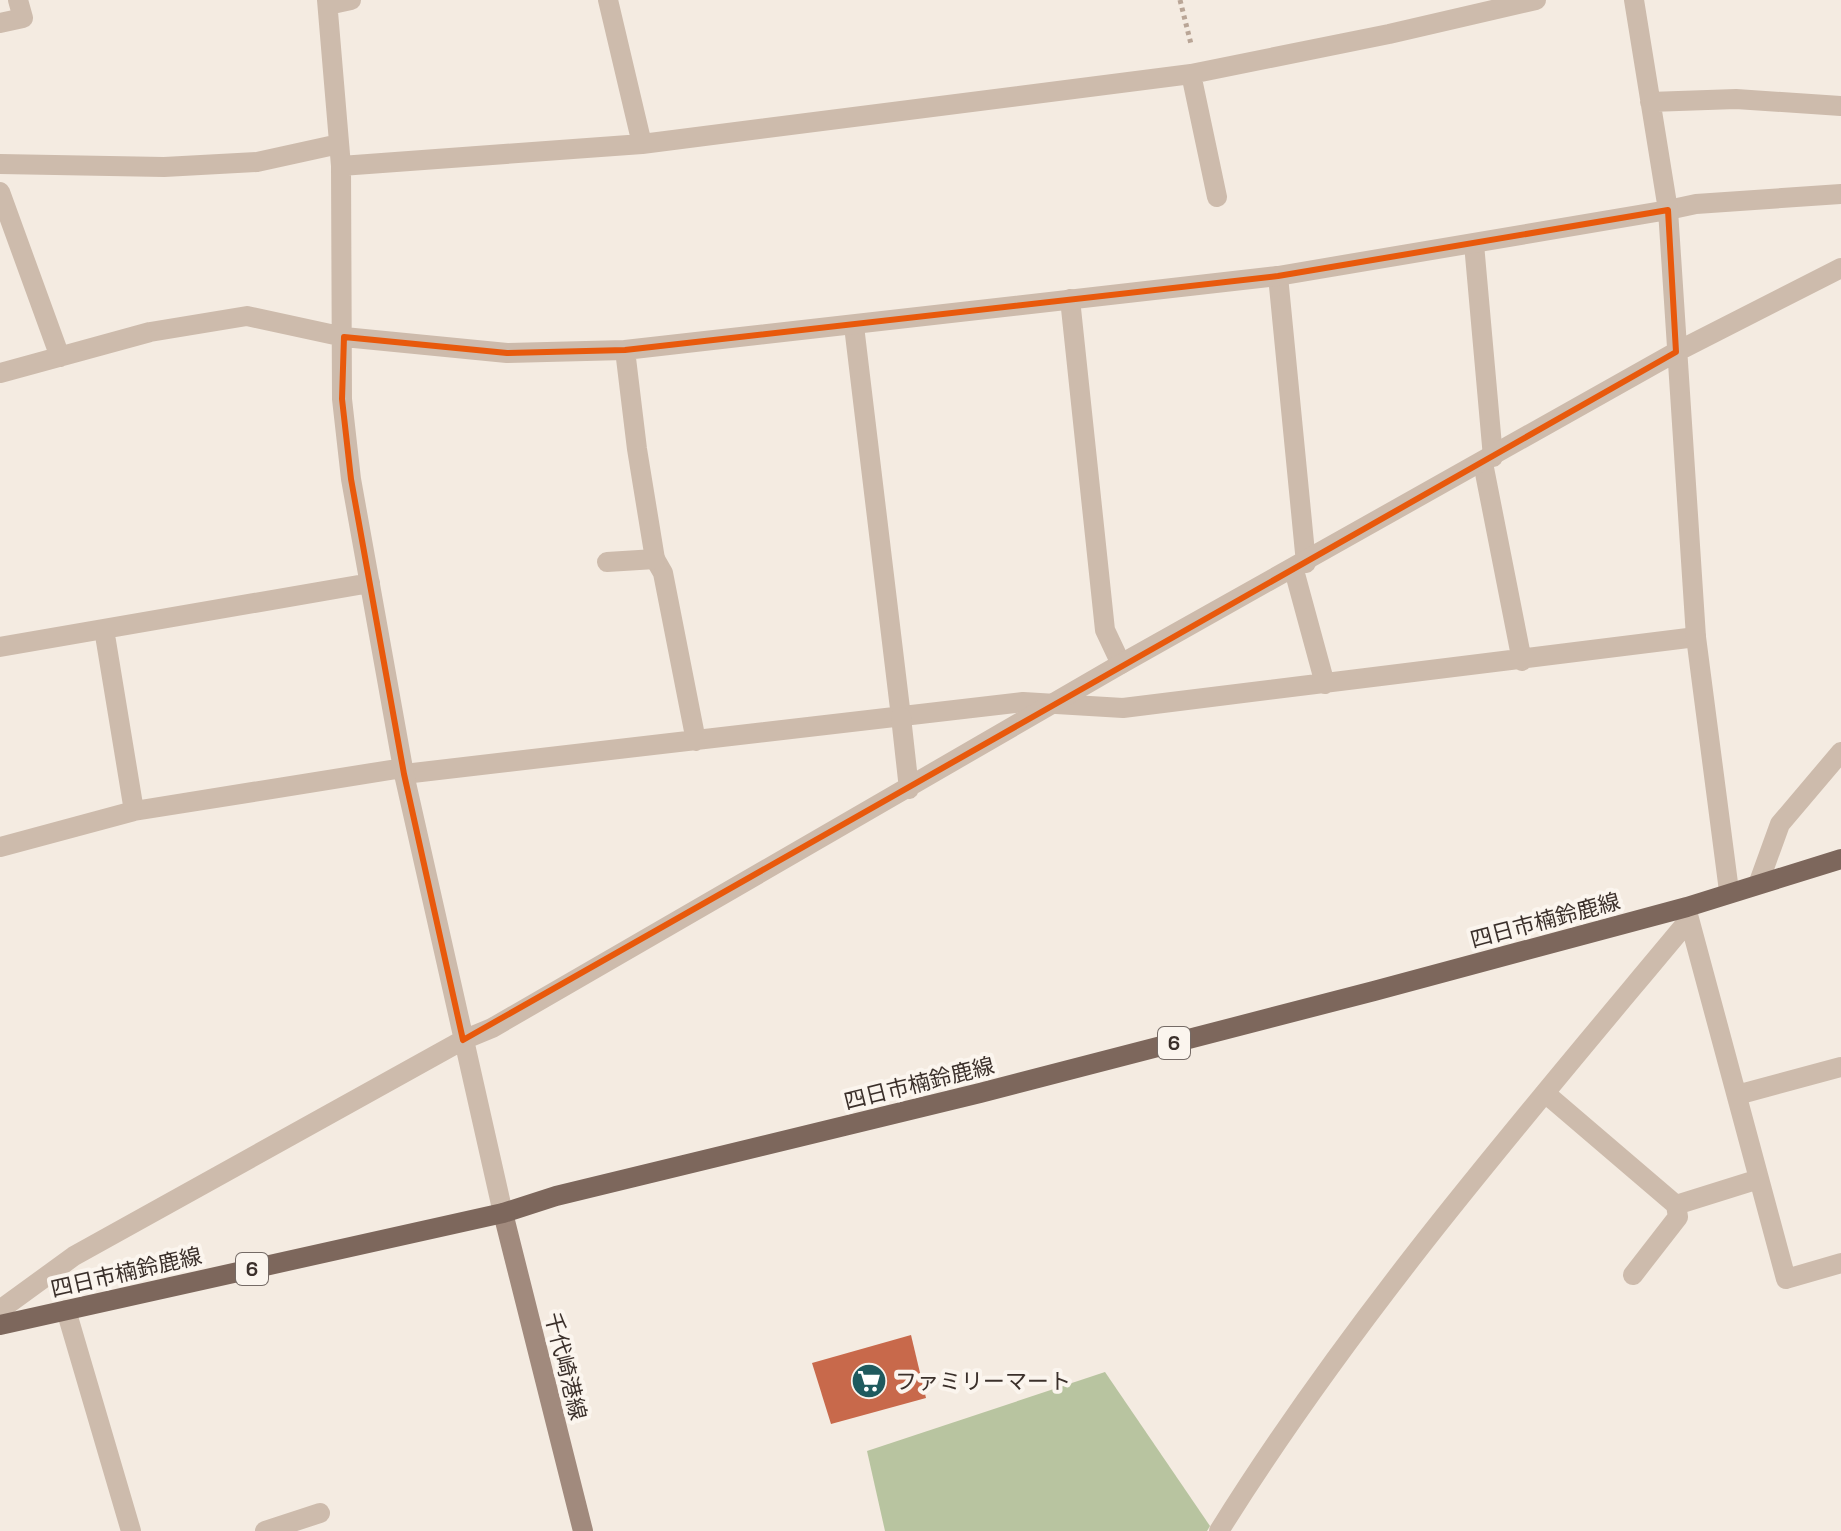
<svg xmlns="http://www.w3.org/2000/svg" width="1841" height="1531" font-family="'Space Grotesk','Noto Sans JP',sans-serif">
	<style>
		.green { fill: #b8c4a0 }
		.building { fill: #c8694b }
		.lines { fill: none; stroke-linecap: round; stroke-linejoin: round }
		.path { stroke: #b9a596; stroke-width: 5; stroke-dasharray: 4 4; stroke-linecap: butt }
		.service { stroke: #cdbbac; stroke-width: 20 }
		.minor { stroke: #cdbbac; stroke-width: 20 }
		.secondary { stroke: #a18a7d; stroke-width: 20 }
		.primary { stroke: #7d675c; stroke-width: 20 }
		.marked { fill: none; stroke: #e8590c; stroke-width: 6; stroke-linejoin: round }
		.labels { text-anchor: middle; stroke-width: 8; stroke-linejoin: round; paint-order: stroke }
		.shield { fill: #fbf5ee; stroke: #756b66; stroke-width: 2 }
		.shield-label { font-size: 20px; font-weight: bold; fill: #3b302b }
		.street-label { font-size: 22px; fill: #3b302b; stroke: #fbf5ee }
		.poi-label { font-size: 22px; fill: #3b302b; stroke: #fbf5ee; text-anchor: start }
	</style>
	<rect width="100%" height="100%" fill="#f4ebe1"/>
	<path class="green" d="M1105,1372L1210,1526L1207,1531H885L867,1451Z"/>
	<path class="building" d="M911,1335L926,1398L831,1424L812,1363Z"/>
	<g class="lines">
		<path class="path" d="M1180,0L1191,44"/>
		<path class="service" d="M1668,210L1696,204L1841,194
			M1474,244L1493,457
			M1278,276L1306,563
			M1070,299L1105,630L1121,664
			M854,326L901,717
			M1483,463L1522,661
			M655,559L663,573L696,741
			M1294,570L1325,684
			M404,774L1023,702L1123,708L1696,637
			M1759,882L1780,824L1841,752
			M66,1310L131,1531"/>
		<path class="minor" d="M327,0L341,166L342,399L351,479L404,774L503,1213
			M608,0L642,144
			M1634,0L1668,210L1696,637L1729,891
			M328,5L351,0
			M0,23L23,18L18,0
			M1191,74L1217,197
			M1650,102L1736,99L1841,106
			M0,164L164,167L257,162L339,144
			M341,166L642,144L1191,74L1389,34L1536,0
			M0,192L60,357
			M0,373L150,332L247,316L344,337L507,353L625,350L1278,276L1668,210
			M607,562L655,559L637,449L625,350
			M104,629L134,811
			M0,647L370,583
			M901,717L909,789
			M0,847L134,811L403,768
			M1687,911L1786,1279L1841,1263
			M1545,1093L1676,1205L1759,1179
			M1737,1095L1841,1067
			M1633,1275L1678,1217L1676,1205
			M0,1310L74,1256L463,1040L492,1028L1121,664L1676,352L1841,268
			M265,1531L320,1513
			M1219,1531C1355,1313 1524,1118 1688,921"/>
		<path class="secondary" d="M503,1213L583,1531"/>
		<path class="primary" d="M0,1325L503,1213L556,1196L980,1093L1374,991L1687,907L1841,859"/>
	</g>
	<path class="marked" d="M1668,210L1676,352L463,1040L404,774L351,479L342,399L344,337L507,353L625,350L1278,276Z"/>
	<defs>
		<symbol id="supermarket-disc" viewBox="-11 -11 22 22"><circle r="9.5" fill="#1f5a5e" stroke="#fbf5ee"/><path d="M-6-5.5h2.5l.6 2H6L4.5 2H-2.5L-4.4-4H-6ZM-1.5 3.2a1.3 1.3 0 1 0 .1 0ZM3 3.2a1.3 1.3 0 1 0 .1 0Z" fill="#fff"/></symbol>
	</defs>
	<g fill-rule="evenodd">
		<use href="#supermarket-disc" x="849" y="1361" width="40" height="40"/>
	</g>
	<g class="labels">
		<g class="shield">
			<rect x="1158" y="1027" width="32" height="32" rx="6"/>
			<rect x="236" y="1253" width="32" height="32" rx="6"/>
		</g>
		<g class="shield-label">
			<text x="1174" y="1050">6</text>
			<text x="252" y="1276">6</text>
		</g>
		<g class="street-label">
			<text transform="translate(1545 920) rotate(-15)" y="8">四日市楠鈴鹿線</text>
			<text transform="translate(919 1083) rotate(-14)" y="8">四日市楠鈴鹿線</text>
			<text transform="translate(126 1272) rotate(-13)" y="8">四日市楠鈴鹿線</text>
			<text transform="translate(566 1366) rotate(76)" y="8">千代崎港線</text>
		</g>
		<g class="poi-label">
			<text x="895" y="1389">ファミリーマート</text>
		</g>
	</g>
</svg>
